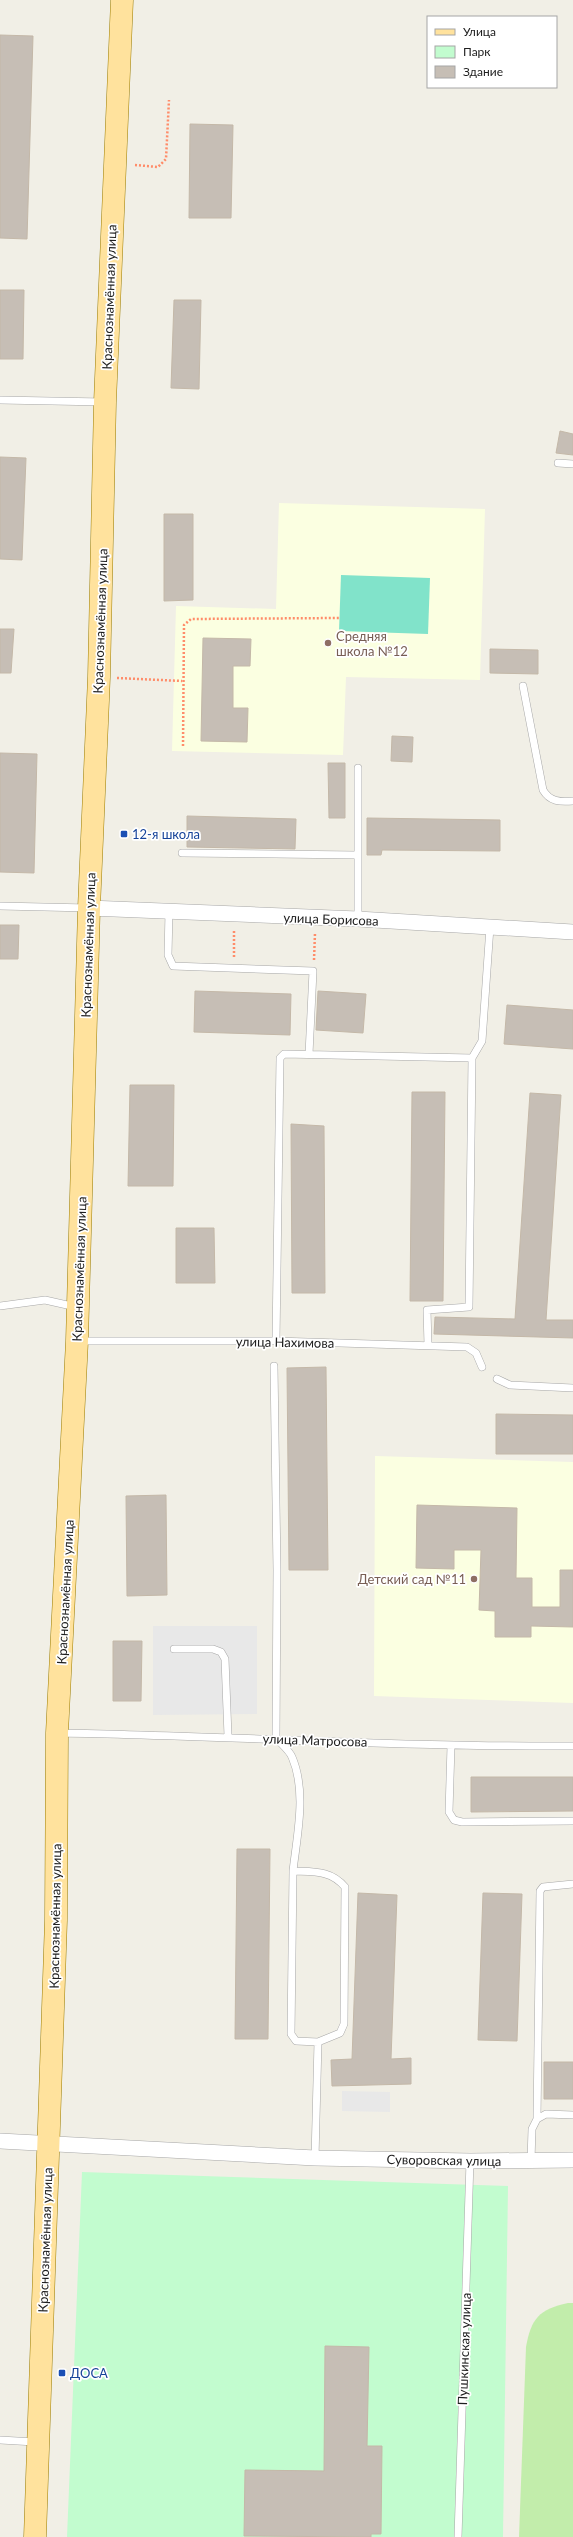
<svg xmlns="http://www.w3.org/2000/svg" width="573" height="2537" font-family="Lato,sans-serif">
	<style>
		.education { fill: #fbffe1 }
		.grass { fill: #c2edab }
		.park { fill: #c2fccf }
		.pitch { fill: #81e3ca }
		.parking { fill: #e8e8e8 }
		.building { fill: #c6beb5; stroke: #c4b8a8 }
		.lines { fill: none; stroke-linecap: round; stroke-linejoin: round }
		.service-casing { stroke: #a7a7a7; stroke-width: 8 }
		.minor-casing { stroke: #a7a7a7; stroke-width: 16 }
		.primary-casing { stroke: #9c7d00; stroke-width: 23 }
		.path { stroke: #ff8c69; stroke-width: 2.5; stroke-dasharray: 2 2; stroke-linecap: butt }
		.service { stroke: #fff; stroke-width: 7 }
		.minor { stroke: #fff; stroke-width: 15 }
		.primary { stroke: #ffe29d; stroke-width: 22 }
		.education-dot { fill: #8d6e63; stroke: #fff; stroke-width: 1.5 }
		.transit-dot { fill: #1a4fb4; stroke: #fff; stroke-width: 1.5 }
		.labels { text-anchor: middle; stroke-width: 3.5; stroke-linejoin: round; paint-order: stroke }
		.street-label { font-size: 13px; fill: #202020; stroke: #fff }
		.education-label { font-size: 13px; fill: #785e54; stroke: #fff; text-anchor: start }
		.transit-label { font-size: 13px; fill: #164399; stroke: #fff; text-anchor: start }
	</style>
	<rect width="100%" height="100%" fill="#f1efe6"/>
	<path class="education" d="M279,503L485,509L480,680L346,677L343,755L172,751L176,606L276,609Z
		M375,1456L573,1462V1703L374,1696Z"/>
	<path class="grass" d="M568,2303H573V2537H519L526,2347C531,2319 539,2309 568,2303Z"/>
	<path class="park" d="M82,2172L508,2186L503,2537H67Z"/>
	<path class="pitch" d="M341,575L430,578L428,634L339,631Z"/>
	<path class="parking" d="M153,1626H257V1714L153,1715Z
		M342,2091L390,2092V2112L342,2111Z"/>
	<path class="building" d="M0,35L33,36L27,239L0,238Z
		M190,124L233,125L231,218H189Z
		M0,290H24L23,359H0Z
		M174,300H201L199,389L171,388Z
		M560,431L573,434V455L556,453Z
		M0,457L26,458L22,560L0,559Z
		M164,514H193V600L164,601Z
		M0,629H14L11,673H0Z
		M203,638L251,639L250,666H233V708H248L247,742L201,741Z
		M490,649L538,650V674L490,673Z
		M392,736L413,737L412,762L391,761Z
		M0,753L37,754L34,873L0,872Z
		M328,763H345V818H329Z
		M187,816L296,819L295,849L187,847Z
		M367,818L500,820V851L382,850L381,855H367Z
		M0,925H19L18,959H0Z
		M195,991L291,994L290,1035L194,1032Z
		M318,991L366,994L363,1033L316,1030Z
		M507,1005L573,1010V1049L504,1044Z
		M130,1085H174L173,1186H128Z
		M412,1092H445L443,1301H410Z
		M530,1093L561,1095L546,1320H573V1338L434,1334L435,1317L515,1319Z
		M291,1124L324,1126L325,1293H292Z
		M176,1228H214L215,1283H176Z
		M326,1367L328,1570H289L287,1368Z
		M496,1414L573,1415V1454H496Z
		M166,1495L167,1595L127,1596L126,1496Z
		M417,1505L517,1508L516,1578H532V1607H560V1570H573V1627L531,1626V1637H495V1611L479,1610L481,1550H454V1569L416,1568Z
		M113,1641H142L141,1701H113Z
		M471,1777H573V1811L471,1812Z
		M237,1849H270L268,2039H235Z
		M358,1893L397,1895L391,2059L411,2058V2084L332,2086L331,2060L352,2059Z
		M483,1893L522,1894L517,2041L478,2040Z
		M544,2062H573V2099H544Z
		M325,2346L369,2347L367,2446H382L381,2534H371V2537L244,2536L245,2470L324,2471Z"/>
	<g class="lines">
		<defs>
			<path id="service" d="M0,400L103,402
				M558,463L573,464
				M523,686L543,790C550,802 560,802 573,801
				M182,853L356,855
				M0,906L88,908
				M169,912L168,955L173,966L313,971L309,1054
				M358,919V768
				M0,1306L45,1300L76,1307
				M79,1341H276L467,1347L476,1353L482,1367
				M276,1341L280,1058L284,1054L472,1058L482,1041L490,927
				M428,1345L427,1310L469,1307L472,1058
				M274,1366L277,1570L276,1738C281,1744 289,1750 292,1757C307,1792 297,1835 293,1871
				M497,1379L510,1385L573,1388
				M174,1649H213L221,1652L225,1659L228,1736
				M59,1733C231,1736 402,1747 573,1746
				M451,1746L449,1812L454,1820L462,1822L573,1821
				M537,2119L540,1891L543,1887L573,1884
				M315,2158L318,2042L340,2033L344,2024L345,1887C331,1870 314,1872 293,1871L291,2034L296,2041L318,2042
				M531,2160L532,2129L537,2119L546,2114L573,2115
				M0,2440L35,2442
				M458,2537L470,2161"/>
			<path id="minor" d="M89,908L358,919L573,932
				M0,2141L315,2158L470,2161L573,2160"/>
			<path id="primary" d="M35,2537L56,1920L57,1733L77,1341L89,908L99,677L105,402L122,0"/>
		</defs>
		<use href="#service" class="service-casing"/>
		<use href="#minor" class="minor-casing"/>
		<use href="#primary" class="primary-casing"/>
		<path class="path" d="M135,165L158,167L166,159L169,100
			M117,678L182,681
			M183,746L184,625L191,619L339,618
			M234,957V930
			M314,960L315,933"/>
		<use href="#service" class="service"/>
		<use href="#minor" class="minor"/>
		<use href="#primary" class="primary"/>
	</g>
	<g class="education-dot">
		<circle cx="328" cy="643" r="4"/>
		<circle cx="474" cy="1579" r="4"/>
	</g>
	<g class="transit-dot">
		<rect x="120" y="830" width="8" height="8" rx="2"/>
		<rect x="58" y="2369" width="8" height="8" rx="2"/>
	</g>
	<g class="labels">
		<g class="street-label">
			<text transform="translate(109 297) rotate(-88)" y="5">Краснознамённая улица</text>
			<text transform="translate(100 621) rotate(-88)" y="5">Краснознамённая улица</text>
			<text transform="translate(331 919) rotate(2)" y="5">улица Борисова</text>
			<text transform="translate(88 945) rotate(-88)" y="5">Краснознамённая улица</text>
			<text transform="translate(79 1269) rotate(-88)" y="5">Краснознамённая улица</text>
			<text transform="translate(285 1342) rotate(1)" y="5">улица Нахимова</text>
			<text transform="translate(65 1592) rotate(-87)" y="5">Краснознамённая улица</text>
			<text transform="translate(315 1740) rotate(2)" y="5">улица Матросова</text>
			<text transform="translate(55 1916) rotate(-89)" y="5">Краснознамённая улица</text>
			<text transform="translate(444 2160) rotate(1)" y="5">Суворовская улица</text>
			<text transform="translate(45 2240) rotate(-88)" y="5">Краснознамённая улица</text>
			<text transform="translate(464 2349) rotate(-88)" y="5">Пушкинская улица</text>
		</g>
		<g class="education-label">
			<text x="336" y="641">Средняя<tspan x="336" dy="15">школа №12</tspan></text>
			<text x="466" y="1584" text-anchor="end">Детский сад №11</text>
		</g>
		<g class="transit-label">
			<text x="132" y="839">12-я школа</text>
			<text x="70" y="2378">ДОСА</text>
		</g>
	</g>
	<rect x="427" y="16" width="130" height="72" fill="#ffffff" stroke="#a6a6a6"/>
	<rect x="435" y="29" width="20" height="6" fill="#ffe29d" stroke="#a6a6a6"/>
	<text x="463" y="36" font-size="12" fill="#202020">Улица</text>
	<rect x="435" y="46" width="20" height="12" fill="#c2fccf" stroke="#a6a6a6"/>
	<text x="463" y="56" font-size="12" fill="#202020">Парк</text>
	<rect x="435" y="66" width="20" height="12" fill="#c6beb5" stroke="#a6a6a6"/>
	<text x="463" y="76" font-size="12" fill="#202020">Здание</text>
</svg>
